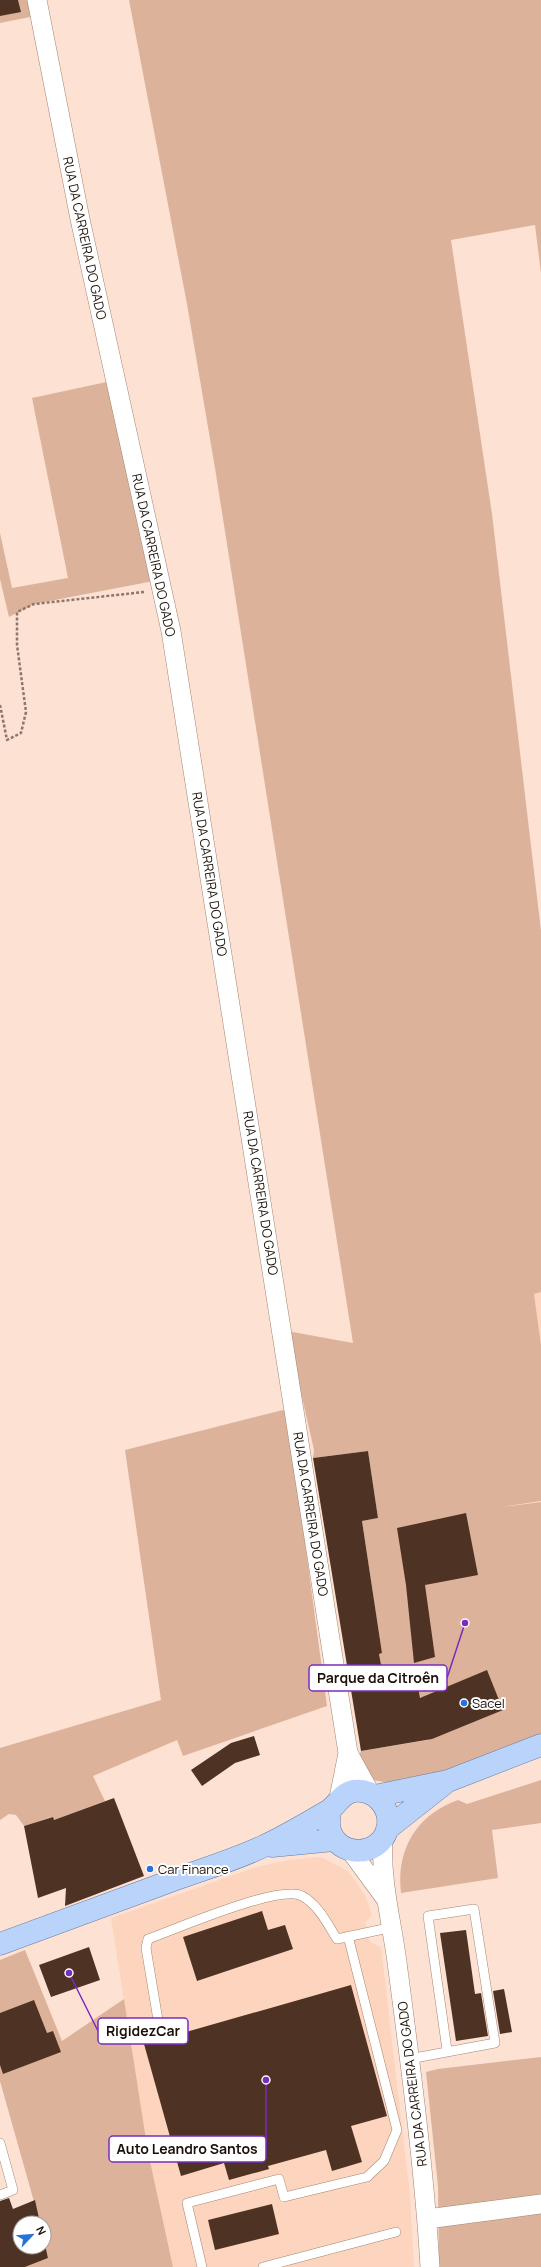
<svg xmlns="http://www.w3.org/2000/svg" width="541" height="2267" font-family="Manrope,sans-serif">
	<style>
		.built { fill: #fdd4bd }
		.green { fill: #ddb29b }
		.building { fill: #4e3324 }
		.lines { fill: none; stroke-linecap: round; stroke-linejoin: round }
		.service-casing { stroke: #a58574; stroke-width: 10 }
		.minor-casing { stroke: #a58574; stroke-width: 20 }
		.primary-casing { stroke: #647ca5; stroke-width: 23 }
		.path { stroke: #8b776c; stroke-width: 2.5; stroke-dasharray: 3 2; stroke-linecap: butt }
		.service { stroke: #fff; stroke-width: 9 }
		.minor { stroke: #fff; stroke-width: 19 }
		.primary { stroke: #b9d3fb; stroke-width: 22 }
		.poi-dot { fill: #2771dd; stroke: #fff; stroke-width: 1.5 }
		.labels { text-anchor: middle; stroke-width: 4; stroke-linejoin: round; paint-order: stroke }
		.street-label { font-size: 13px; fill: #1b1009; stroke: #fff }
		.poi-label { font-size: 13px; fill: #1b1009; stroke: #fff; text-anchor: start }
		.leader { fill: none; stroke: #7b2cbf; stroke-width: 1.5 }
		.callout-dot { fill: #7b2cbf; stroke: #fff; stroke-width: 1.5 }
		.callout { fill: #fff; stroke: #7b2cbf; stroke-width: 1.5 }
		.callout-label { font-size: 14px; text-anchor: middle; font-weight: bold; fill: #1b1009 }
	</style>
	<rect width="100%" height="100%" fill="#fde1d2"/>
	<path class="built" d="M541,1292V1345L534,1294Z
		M321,1857L348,1871L365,1895L372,1915L365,1922L370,1942L381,1947L410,2196L414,2267H173L148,2152L111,1918L257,1867L289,1860Z"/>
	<path class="green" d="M0,0H37L40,15L0,23Z
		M129,0H541V273L535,225L451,240L492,514L541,931V1292L534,1294L541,1345V1501L495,1508L541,1502V1737L479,1761L399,1785L373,1780L359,1756L361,1751L428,1740L418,1685L386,1691L379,1654L382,1653L362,1521L378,1518L368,1451L313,1458L314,1450L287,1331L353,1343L215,468L187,304Z
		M116,380L159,580L34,604L9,617L0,579V533L12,588L68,578L32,398Z
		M287,1409L327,1706L183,1756L177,1740L93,1776L105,1801L54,1820L52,1817L24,1826L16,1815L9,1814L0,1820V1748L161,1700L125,1450Z
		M541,1780V1823L492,1830L498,1878L401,1893C396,1850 416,1815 458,1800L467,1804Z
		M25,1950L62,2041L124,1999L148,2152L173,2267H25L48,2258L44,2240V2223H40L0,2081V1960Z
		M541,2057V2267H439L438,2186L426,2072L438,2069Z"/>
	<path class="building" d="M0,0H18L21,12L0,16Z
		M368,1451L378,1518L362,1521L382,1653L379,1654L386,1691L418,1685L420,1698L487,1670L503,1710L432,1739L361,1751L313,1458Z
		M466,1513L478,1575L425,1585L435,1657L414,1663L406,1585L397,1528Z
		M254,1736L260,1755L235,1763L202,1786L191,1770L231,1743Z
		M114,1798L144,1876L65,1906L66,1888L38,1898L24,1826L53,1817L54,1820Z
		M262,1911L268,1930L285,1925L293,1949L197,1981L183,1937Z
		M466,1930L475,1994L481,1993L488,2036L456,2041L440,1933Z
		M89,1947L100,1980L51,1997L39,1965Z
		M351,1985L387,2116L351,2126L362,2162L332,2171L326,2150L268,2166L269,2169L229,2180L224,2163L181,2176L144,2044Z
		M504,1989L512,2032L500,2034L493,1991Z
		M34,2000L47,2033L53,2031L61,2052L3,2074L0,2065V2013Z
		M9,2198L13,2209L35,2200L40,2223H20V2247H44V2240L48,2258L25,2267H0V2201Z
		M272,2204L279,2234L215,2250L208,2220Z"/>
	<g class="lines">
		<defs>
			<path id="service" d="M159,2026L146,1948L148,1939C176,1929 279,1884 302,1896C318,1904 328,1925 337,1939L393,1927
				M409,2059L495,2043L474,1909L428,1916L447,2050
				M0,2143L13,2190L0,2195
				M202,2267L187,2203L279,2179L284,2197L367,2177L384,2161L397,2130L348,1936
				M263,2267L396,2232"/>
			<path id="minor" d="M37,0L80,219L171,631L348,1753L339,1798
				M348,1753L370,1793
				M383,1838C380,1882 393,1926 398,1970C411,2069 424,2167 430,2267
				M350,1850L386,1899
				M427,2219L541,2204"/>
			<path id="primary" d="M375,1796L448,1781L541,1745
				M387,1829L444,1784
				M272,1846L334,1840
				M0,1944C60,1922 119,1900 179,1878C207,1868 237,1859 264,1846C286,1836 307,1823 328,1811C338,1805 340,1794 354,1791C375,1788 393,1809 387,1830C379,1857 338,1858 330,1830C328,1823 329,1817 330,1810"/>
		</defs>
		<use href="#service" class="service-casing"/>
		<use href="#minor" class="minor-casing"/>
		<use href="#primary" class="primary-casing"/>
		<path class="path" d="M0,705L7,740L21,733L26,712L17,645V612L34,604L144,592"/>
		<use href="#service" class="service"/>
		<use href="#minor" class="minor"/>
		<use href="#primary" class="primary"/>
	</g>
	<g class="poi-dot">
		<circle cx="464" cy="1703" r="4"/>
		<circle cx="150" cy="1869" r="4"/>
	</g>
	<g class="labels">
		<g class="street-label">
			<text transform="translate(85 238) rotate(78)" y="5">RUA DA CARREIRA DO GADO</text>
			<text transform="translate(154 555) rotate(78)" y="5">RUA DA CARREIRA DO GADO</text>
			<text transform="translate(210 874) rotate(81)" y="5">RUA DA CARREIRA DO GADO</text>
			<text transform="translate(261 1193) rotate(81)" y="5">RUA DA CARREIRA DO GADO</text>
			<text transform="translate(311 1514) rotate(81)" y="5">RUA DA CARREIRA DO GADO</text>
			<text transform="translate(412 2084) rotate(-97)" y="5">RUA DA CARREIRA DO GADO</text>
		</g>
		<g class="poi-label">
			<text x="472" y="1708">Sacel</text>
			<text x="158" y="1874">Car Finance</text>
		</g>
	</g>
	<path class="leader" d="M465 1623L447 1678M69 1973L98 2031M266 2080L266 2149"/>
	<g class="callout-dot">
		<circle cx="465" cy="1623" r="4"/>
		<circle cx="69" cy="1973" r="4"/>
		<circle cx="266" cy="2080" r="4"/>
	</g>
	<g class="callout">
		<rect x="309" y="1665" width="138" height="26" rx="4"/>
		<rect x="98" y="2018" width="90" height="26" rx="4"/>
		<rect x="109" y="2136" width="157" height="26" rx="4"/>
	</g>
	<g class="callout-label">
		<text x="378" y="1683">Parque da Citroên</text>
		<text x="143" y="2036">RigidezCar</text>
		<text x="187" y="2154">Auto Leandro Santos</text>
	</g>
	<g transform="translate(32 2235) rotate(64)"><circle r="19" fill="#ffffff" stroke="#a49f9d"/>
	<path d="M0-3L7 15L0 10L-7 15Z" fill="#2771dd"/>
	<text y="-6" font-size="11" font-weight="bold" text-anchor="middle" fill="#1b1009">N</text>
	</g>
</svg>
